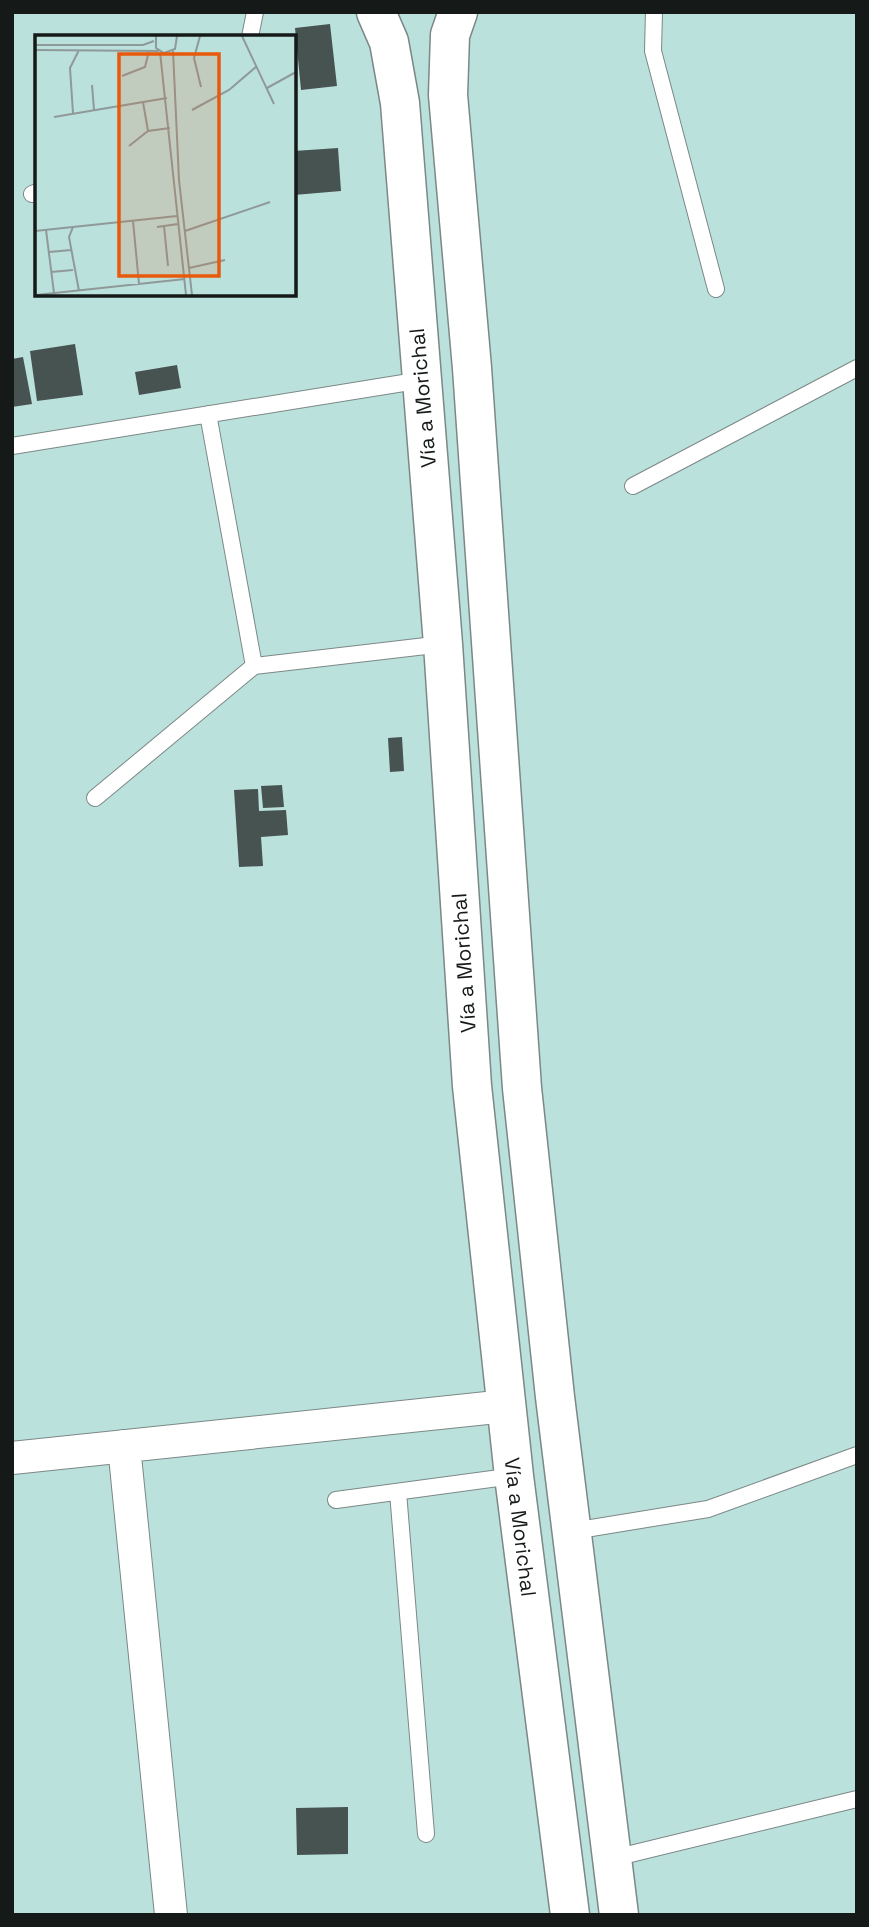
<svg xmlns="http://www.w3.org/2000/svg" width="869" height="1927" font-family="'Space Grotesk',sans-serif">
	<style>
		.green { fill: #bbe1dd; fill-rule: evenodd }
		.building { fill: #475351 }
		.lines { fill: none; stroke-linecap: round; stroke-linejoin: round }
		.lane-casing { stroke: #7b8886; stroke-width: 18 }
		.street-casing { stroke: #7b8886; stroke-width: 34 }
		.secondary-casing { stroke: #7b8886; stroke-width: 41 }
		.lane { stroke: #fff; stroke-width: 16 }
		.street { stroke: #fff; stroke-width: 32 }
		.secondary { stroke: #fff; stroke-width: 38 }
		.labels { text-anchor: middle; stroke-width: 7; stroke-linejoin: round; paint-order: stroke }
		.street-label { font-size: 21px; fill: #151a19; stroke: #fff }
		.inset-road { fill: none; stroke: #8f9998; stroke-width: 2 }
		.view { fill: #e8590c; fill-opacity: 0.15; stroke: #e8590c; stroke-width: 3.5 }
		.inset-edge { fill: none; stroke: #151a19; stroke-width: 3.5 }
	</style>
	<rect width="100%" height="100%" fill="#e0eeec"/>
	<path class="green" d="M12,12H857V1915H12ZM37,37H294V294H37Z"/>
	<path class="building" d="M330,24L337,86L301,90L295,28Z
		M338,148L341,191L294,195V151Z
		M75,344L83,395L37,401L30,351Z
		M23,357L32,404L12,407V359Z
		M177,365L181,388L139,395L135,372Z
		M402,737L404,771L390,772L388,738Z
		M282,785L284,807L263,808L261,786Z
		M258,789L259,811L286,810L288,835L261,837L263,866L239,867L234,790Z
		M348,1807V1854L297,1855L296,1808Z"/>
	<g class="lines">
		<defs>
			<path id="lane" d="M654,12L653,51L716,289
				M250,37L255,12
				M32,194L37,192
				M208,414L254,666
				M12,446L422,380
				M633,486L857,368
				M95,798L254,666L443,644
				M398,1492L426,1834
				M336,1500L514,1476
				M573,1531L708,1509L857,1455
				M614,1858L857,1799"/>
			<path id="street" d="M124,1446L171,1915
				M12,1458L506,1406"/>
			<path id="secondary" d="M376,12L389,42L400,103L443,644L472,1086L514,1476L570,1915
				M458,12L450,35L448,95L472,368L522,1088L555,1397L619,1915"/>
		</defs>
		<use href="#lane" class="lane-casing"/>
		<use href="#street" class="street-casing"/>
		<use href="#secondary" class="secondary-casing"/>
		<use href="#lane" class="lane"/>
		<use href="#street" class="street"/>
		<use href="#secondary" class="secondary"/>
	</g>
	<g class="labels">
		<g class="street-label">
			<text transform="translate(423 398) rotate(-95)" y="7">Vía a Morichal</text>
			<text transform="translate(464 963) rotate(-94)" y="7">Vía a Morichal</text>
			<text transform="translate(520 1527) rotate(83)" y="7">Vía a Morichal</text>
		</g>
	</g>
	<g transform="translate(35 35)">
		<rect width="261" height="261" fill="#e0eeec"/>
		<path d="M0,1H261V260H0Z" fill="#bbe1dd"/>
		<path class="inset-road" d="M121,1V13L129,18L140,14L142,1M165,1L159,23L166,52M207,1L239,69M0,10H108L119,6M0,15L124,16M138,16L144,145L157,260M125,17L151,260M87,41L110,32L114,16M57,50L59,75M232,53L261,37M108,67L113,96M157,75L194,55L222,31M38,78L35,33L44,15M19,82L132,63M94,111L113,96L135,93M98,186L104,249M129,191L133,231M38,192L34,202L44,256M122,192L143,189M11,195L19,258M0,196L142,181M150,196L235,167M14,217L36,215M154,233L190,225M16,237L38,235M1,260L150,244"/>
		<path class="view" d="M84,19H184V241H84Z"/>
		<rect width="261" height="261" class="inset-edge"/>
	</g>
	<rect width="869" height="1927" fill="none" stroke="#151a19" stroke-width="28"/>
</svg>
